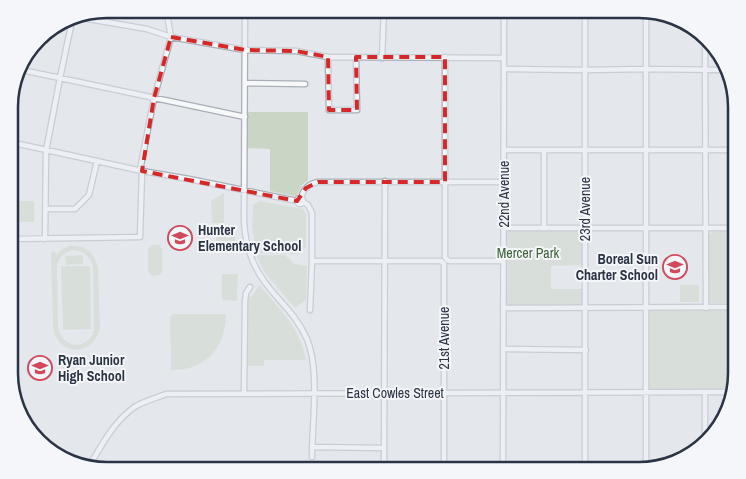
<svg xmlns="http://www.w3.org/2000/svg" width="746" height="479" font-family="'Archivo Narrow',sans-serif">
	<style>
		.green { fill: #c9d6c5; fill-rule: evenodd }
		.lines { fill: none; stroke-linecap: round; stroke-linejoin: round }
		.minor-casing { stroke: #a9aeb7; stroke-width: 7 }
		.minor { stroke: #f7f8fa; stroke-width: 4.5 }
		.marked { fill: none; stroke: #d62828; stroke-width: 4; stroke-dasharray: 10 6; stroke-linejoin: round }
		.labels { text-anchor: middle; stroke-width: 4; stroke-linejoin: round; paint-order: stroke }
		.street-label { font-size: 14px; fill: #2b3445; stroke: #f4f6f9 }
		.poi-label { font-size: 14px; font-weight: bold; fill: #2b3445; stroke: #f4f6f9; text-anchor: start }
		.park-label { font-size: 14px; fill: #3f6138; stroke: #f4f6f9 }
		.rim { fill: none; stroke: #2b3445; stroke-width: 2.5 }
	</style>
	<rect width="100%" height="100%" fill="#e4e7ec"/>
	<path class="green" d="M245,112H308V180L302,185L297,196H295L270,191V149L245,148Z
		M224,193V223H212L211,201Z
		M10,201H34V222H10Z
		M260,201L303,209L306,214V247L299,254L256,253L252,227L253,205Z
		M235,225V247L216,248V226Z
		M504,228H585V265L551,266V289H585V307L503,308Z
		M728,230L731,231V301L729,303H711L709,301L707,290L708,235L712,232Z
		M152,245H159L162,249V272L159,275L151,276L148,271V249Z
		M69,246C85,244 96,253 98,269L100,327C95,357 57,357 53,327L51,252H55L56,255L61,250ZM73,250C84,251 90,256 93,267L94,331C86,352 60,348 58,325L57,265C60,256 65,252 73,250Z
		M83,255V264L66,265L65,256Z
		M256,255H285L294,264L307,266L306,300L295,308L265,273Z
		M61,266H90L91,329L63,330Z
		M222,274H238L237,301L222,300Z
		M259,285C279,308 301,329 306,360H264V366H248V298L253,295Z
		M680,285H699V302H680Z
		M646,308H737V379L733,392H646Z
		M173,314H226C226,348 205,371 171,370L170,318Z"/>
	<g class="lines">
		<defs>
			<path id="minor" d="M245,9L244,221C245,243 251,263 264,281C279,302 296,314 307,339C320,370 312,423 312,457
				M384,9L445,10
				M646,11V470
				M71,16L147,29L171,37L245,50L296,51L328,57L504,58
				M705,38L706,308
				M328,57L329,110H357L356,57
				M445,57V257L447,260L450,261H503
				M382,58L384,9
				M504,69L585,70L646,69L728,70
				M22,70L245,117
				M245,83L305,84
				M10,142L142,171L189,179L297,201
				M504,150H737
				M544,150V228
				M140,170L154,98L171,37L166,9
				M297 201a3 3 0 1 1 6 0a3 3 0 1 1-6 0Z
				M301,199C303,189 308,184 318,182H504
				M303,202L308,205L312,213V261L310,310
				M46,209H75L89,195L97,161
				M504,228H737
				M10,239L140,237L142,171
				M45,239L46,151L60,78L73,16
				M312,261H441L444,264V470
				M503,308L737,307
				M503,349L586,350
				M244,394L245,301L246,293L250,287
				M705,442V392
				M312,447L384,448
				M90,465C102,444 115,420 136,406C145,401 156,398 166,394L733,392
				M384,470L385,181
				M503,470L504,9
				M585,470V9"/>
		</defs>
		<use href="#minor" class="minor-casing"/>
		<use href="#minor" class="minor"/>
	</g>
	<path d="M0 0H746V479H0ZM171,37L245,50L296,51L328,57L329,110H357L356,57H445V182H318L306,188L297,201L142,171L154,98Z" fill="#e4e7ec" fill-opacity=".55" fill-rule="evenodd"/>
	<path class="marked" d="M171,37L245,50L296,51L328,57L329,110H357L356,57H445V182H318L306,188L297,201L142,171L154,98Z"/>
	<defs>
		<symbol id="school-ring" viewBox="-11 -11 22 22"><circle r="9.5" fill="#f4f6f9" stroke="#d1495b" stroke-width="1.5"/><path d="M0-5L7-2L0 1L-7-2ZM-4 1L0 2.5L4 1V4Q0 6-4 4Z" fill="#d1495b"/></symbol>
	</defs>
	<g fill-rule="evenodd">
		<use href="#school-ring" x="166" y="224" width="28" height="28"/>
		<use href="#school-ring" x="661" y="253" width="28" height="28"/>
		<use href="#school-ring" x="26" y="354" width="28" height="28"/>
	</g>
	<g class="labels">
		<g class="street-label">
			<text transform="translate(504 194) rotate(-90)" y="5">22nd Avenue</text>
			<text transform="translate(585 209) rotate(-90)" y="5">23rd Avenue</text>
			<text transform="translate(444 338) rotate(-90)" y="5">21st Avenue</text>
			<text x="395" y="398">East Cowles Street</text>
		</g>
		<g class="poi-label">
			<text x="198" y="235">Hunter<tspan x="198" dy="16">Elementary School</tspan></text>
			<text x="658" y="264" text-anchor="end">Boreal Sun<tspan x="658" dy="16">Charter School</tspan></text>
			<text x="58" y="365">Ryan Junior<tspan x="58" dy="16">High School</tspan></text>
		</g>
		<g class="park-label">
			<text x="528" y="258">Mercer Park</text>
		</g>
	</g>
	<path d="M0 0H746V479H0ZM107 18H639A89 89 0 0 1 728 107V373A89 89 0 0 1 639 462H107A89 89 0 0 1 18 373V107A89 89 0 0 1 107 18Z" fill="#f4f6f9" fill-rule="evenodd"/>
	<path class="rim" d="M107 18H639A89 89 0 0 1 728 107V373A89 89 0 0 1 639 462H107A89 89 0 0 1 18 373V107A89 89 0 0 1 107 18Z"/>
</svg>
